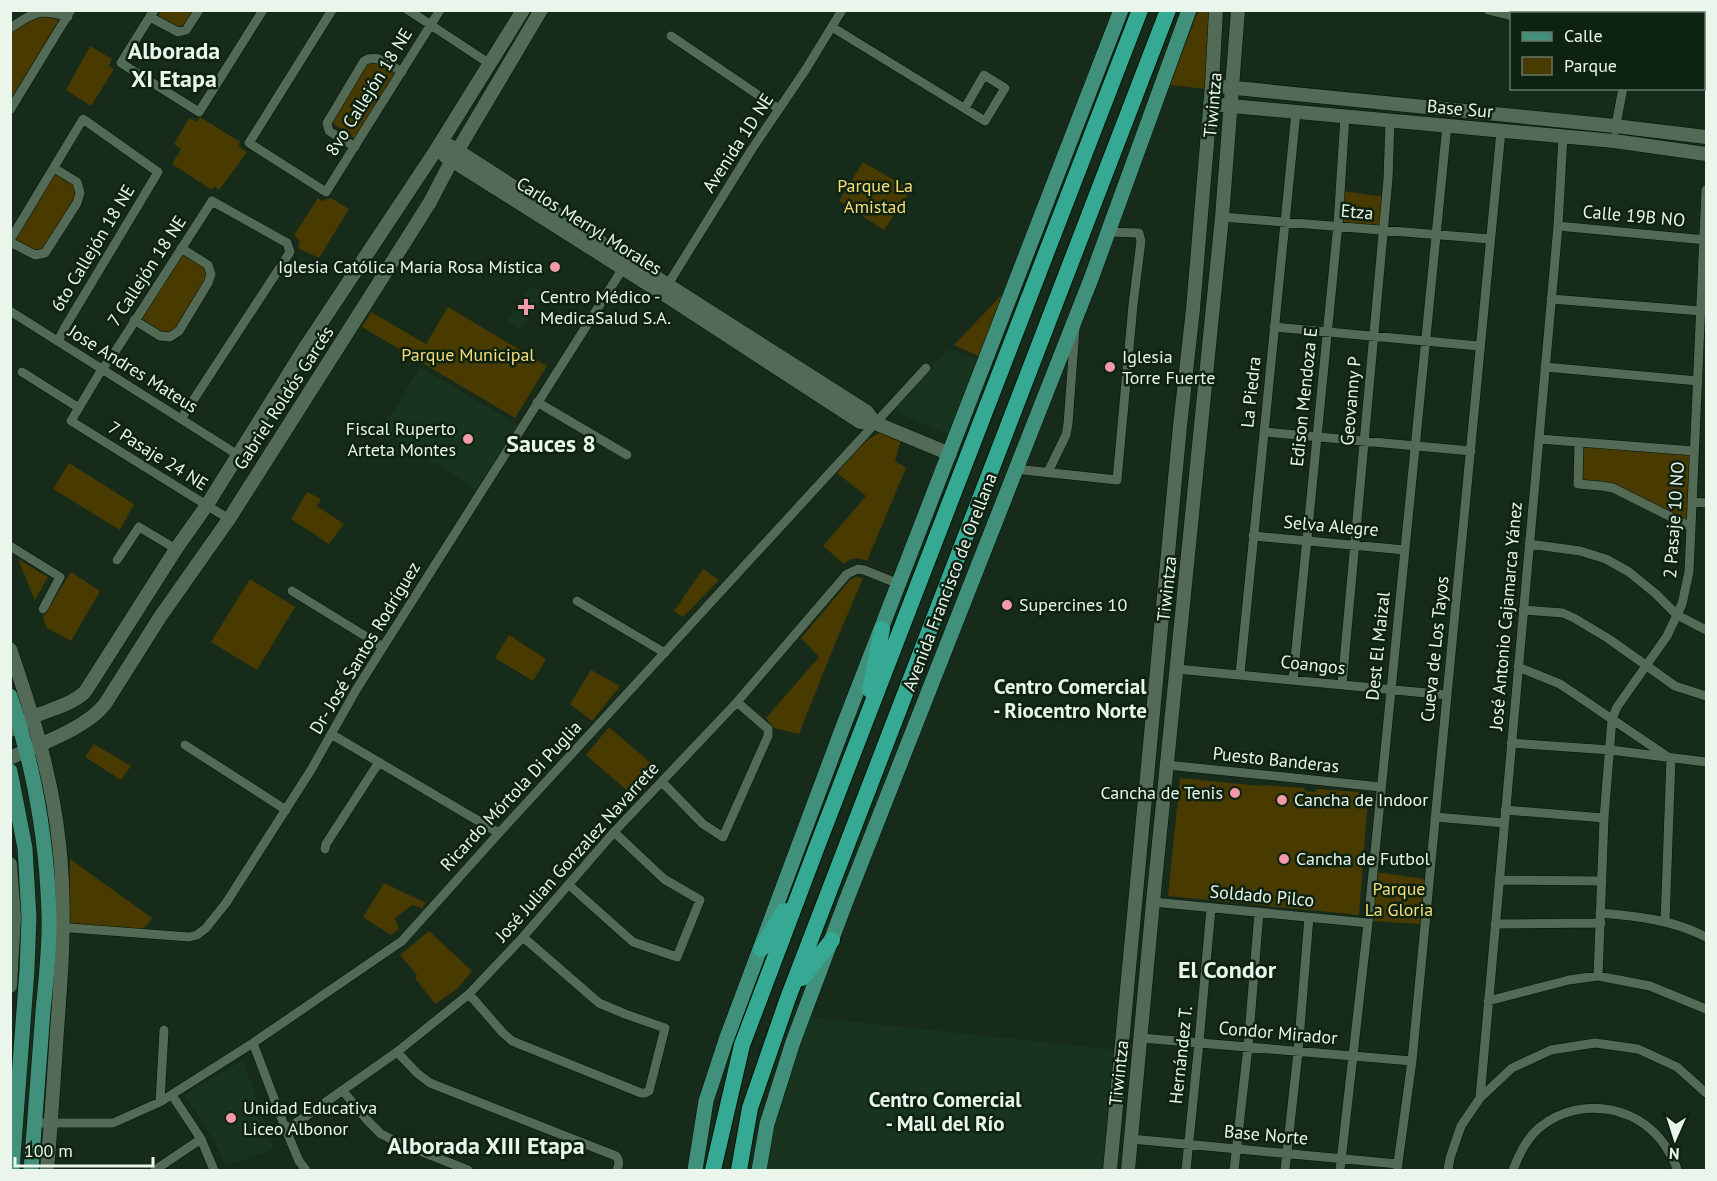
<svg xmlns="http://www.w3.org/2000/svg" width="1717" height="1181" font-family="'PT Sans',sans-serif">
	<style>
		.built { fill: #18331e }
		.green { fill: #493a00 }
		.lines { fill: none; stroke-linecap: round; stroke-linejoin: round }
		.street-casing { stroke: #021406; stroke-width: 10 }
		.secondary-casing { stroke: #021406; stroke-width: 15 }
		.primary-casing { stroke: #021406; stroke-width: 16 }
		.highway-casing { stroke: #021406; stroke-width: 18 }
		.street { stroke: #536a57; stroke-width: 9 }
		.secondary { stroke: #536a57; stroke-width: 14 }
		.primary { stroke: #41907b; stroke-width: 15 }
		.highway { stroke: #35a993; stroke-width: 16 }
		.poi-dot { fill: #f39aa8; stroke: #0e2212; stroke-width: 2 }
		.labels { text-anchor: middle; stroke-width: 5; stroke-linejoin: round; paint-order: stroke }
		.street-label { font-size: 18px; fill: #eaf6eb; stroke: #0e2212 }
		.park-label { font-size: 18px; fill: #fbde7a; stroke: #0e2212 }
		.poi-label { font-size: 18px; fill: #eaf6eb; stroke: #0e2212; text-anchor: start }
		.quarter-label { font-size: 21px; font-weight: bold; fill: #eaf6eb; stroke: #0e2212 }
		.district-label { font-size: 24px; font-weight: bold; fill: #eaf6eb; stroke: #0e2212 }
	</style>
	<rect width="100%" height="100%" fill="#172b1b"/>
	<path class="built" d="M531,286L545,293L521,330L507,321Z
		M948,349L979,360L949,435L892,410Z
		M420,367L518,425L477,489L381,431Z
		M808,1017L1119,1050L1110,1170H759Z
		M243,1060L274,1149L226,1166L214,1141L184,1095Z"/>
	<path class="green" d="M161,11H194C179,34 179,29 157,17Z
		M1198,11H1209L1205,89L1170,85Z
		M44,16L59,20L11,99V33L33,18Z
		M90,46L112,59L109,66L114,69L91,106L66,90Z
		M378,62L395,74L355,139L334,124L332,117L365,63Z
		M200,117L240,142L238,146L247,152L219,190L214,186L212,190L172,164L181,149L174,144L189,118L197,122Z
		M863,162L911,190L884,230L839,201Z
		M55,172L74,185L77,198L43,250H31L15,239Z
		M1342,191L1386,197L1382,228L1338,224Z
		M318,198L322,201L331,198L349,209L319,258L298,248L300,242L294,235Z
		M182,253C192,260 208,265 207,279L173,333H163L141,318Z
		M1015,281L980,357L954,345Z
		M448,307L547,366L515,418L362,327L371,312L426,344Z
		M885,432L901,440L895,461L906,468L867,561C857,557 852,557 844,564L823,546L866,496L837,473C850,459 865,435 885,432Z
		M1582,445L1692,454L1689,522L1616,486L1580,481Z
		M69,463L134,504L120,530L53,489Z
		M307,492L321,499L317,506L344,524L329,544L291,519Z
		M18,559L48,577L35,600Z
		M703,569L719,580L683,617L674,611Z
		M71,572L100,591L71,641L47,628L43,617Z
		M855,577L863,578L832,651L799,734L774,728L766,718L819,657L801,638L851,579Z
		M250,579L295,607L257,670L211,642Z
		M509,635L546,659L533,681L495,658Z
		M591,670L620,686L592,721L570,704Z
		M609,727L660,771L636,798L586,755Z
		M94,744L131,766L121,780L85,757Z
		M1180,778L1261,786L1262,785L1304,788L1305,791L1316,792L1317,789L1359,792V796L1368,797L1359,915L1168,896Z
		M70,859L152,918L143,930L70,923Z
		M1376,872L1425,879L1421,924L1371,921Z
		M384,883L426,903L422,908L412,905L395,918L399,929L391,935L363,917Z
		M429,931L472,971L457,989L435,1004L415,978L417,975L400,955Z"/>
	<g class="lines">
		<defs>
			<path id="street" d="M154,10L121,63L199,112L263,10
				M332,10L249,143L326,192L440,10
				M408,10L490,64
				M1488,10L1512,16
				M1556,14L1557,10
				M1639,14L1640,10
				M150,17L178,32L186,30L199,10
				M832,27L985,121L1005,88L984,75L965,108
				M10,28C35,12 38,8 68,17
				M671,36L779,109
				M10,110L71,10
				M1615,130L1623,88
				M355,147L329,131L327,123L364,61C377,53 390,65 402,72
				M1222,217L1490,239
				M1558,226L1706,240
				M10,240L83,119L158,172L65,327L58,341
				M10,242L35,255L45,253L77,203L80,193L77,182L54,168
				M665,289L752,149L806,69L842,10
				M1551,299L1701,311
				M10,311L238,455
				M134,320L160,336L170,337L179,331L208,283L211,274L208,265L181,248
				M1274,327L1479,346
				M1545,367L1698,381
				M22,372L79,408
				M537,402L627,455
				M181,419L290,252L287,243L212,201L111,358L102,369L71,421L229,519
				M1264,432L1471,451
				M1539,439L1694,451
				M1579,442L1578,484L1601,486L1613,488L1691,527
				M1015,469L1117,480L1133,305L1141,241L1139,233L1107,232
				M1048,472L1066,435L1068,424L1075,329
				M1692,502L1706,503
				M1253,536L1405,550
				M1529,544L1580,551L1606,559L1629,572L1656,594L1677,615L1706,630
				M10,546L60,577L43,609
				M117,560L139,527L176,549
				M292,591L383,647
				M577,601L665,653
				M1523,610L1563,613L1574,618L1609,639L1675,686L1706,696
				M1518,667L1560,684L1671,759L1665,922
				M1177,669L1447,695
				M1240,674L1296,112
				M1293,680L1338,224L1345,116
				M1342,685L1388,179L1390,121
				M331,734L499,833
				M1511,743L1610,750L1706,762
				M185,745L286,810
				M1167,765L1381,787
				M662,782L703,824L723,837L768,736V729L737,702
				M1505,810L1604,818
				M1435,817L1504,823
				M325,849L326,844L379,762
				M1499,880L1602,881
				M569,885L633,942L677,957L700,900L664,879L614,832
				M1153,902L1368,923
				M1600,913C1636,916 1674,920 1706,937
				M1495,924L1601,923
				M57,927L189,937L197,935L206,928L226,903L311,770L356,690L383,647L625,265
				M1598,976L1604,818L1612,719L1617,707L1667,636L1682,604L1689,572L1706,190
				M469,994L503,1033L512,1041L641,1093H645L649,1091L665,1028L625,1014L599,1003L523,937
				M1488,1001L1569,980L1598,976L1650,986L1706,1009
				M1141,1038L1412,1061
				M253,1043L286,1130L299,1161L306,1170
				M397,1052L417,1073L430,1083L616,1156C620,1161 619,1165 617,1170
				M343,1091L367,1120L381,1134L397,1142L468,1170
				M172,1095L201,1139L214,1170
				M1480,1098L1558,226L1563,136
				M160,1102L164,1030
				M35,1123H113L160,1102L253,1043L402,941L499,833L926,368
				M286,1130L397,1052L469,994L523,937L614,832L737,702L847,574L858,569L864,570L899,584
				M1131,1139L1398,1164
				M155,1170L201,1139
				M1186,1170L1199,1042L1211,908
				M1234,1170L1248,1047L1259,912
				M1285,1170L1298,1052L1309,917
				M1340,1170L1368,923L1447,125
				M1397,1170L1412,1061L1501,131
				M1448,1170L1450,1158L1461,1126L1480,1098L1512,1068L1551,1050L1595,1043L1638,1049L1677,1067L1706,1093
				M1513,1170C1519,1155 1526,1139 1539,1128C1580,1093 1646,1106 1670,1154C1673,1159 1676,1164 1677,1170"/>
			<path id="secondary" d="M1226,87L1615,126L1706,137
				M1210,104L1614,141L1706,154
				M450,146L867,412L875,423
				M445,156L670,298L860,422L875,423L950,454
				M10,649C32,712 52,777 59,843C66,906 62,967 57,1030C54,1077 51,1124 47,1170
				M10,730C33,711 64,711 85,692L176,549L207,505L306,346L436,150L523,10
				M10,758C39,744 87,728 105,704L160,617L229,519L408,237L430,202L452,160L541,10
				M10,864L14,917L10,986
				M1110,1170L1180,426L1193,309L1212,85L1216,10
				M1128,1170L1153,902L1222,217L1238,10"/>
			<path id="primary" d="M10,696C34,766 47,841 49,915C50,947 46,979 43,1011C39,1064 35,1117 31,1170
				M10,771L25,848L29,917L27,970L12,1170
				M695,1170L706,1101L726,1040L843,727L1121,10
				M759,1170L767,1124L793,1042L846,901L1091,279L1189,10"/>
			<path id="highway" d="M870,690L882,629
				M761,949L784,911
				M802,978L832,940
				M713,1170L742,1045L818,844L1140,10
				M739,1170L750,1108L788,998L1168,10"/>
		</defs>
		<use href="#street" class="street-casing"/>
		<use href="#secondary" class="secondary-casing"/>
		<use href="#primary" class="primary-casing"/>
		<use href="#highway" class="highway-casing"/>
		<use href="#street" class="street"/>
		<use href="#secondary" class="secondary"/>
		<use href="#primary" class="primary"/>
		<use href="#highway" class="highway"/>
	</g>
	<g class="poi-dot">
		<circle cx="555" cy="267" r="6"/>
		<path d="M523 298h6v6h6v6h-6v6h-6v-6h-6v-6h6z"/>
		<circle cx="1110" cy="367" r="6"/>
		<circle cx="468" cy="439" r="6"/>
		<circle cx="1007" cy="605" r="6"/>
		<circle cx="1235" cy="793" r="6"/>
		<circle cx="1282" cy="800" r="6"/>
		<circle cx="1284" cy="859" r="6"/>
		<circle cx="231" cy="1118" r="6"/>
	</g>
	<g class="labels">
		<g class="street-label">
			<text transform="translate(369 92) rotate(-58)" y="6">8vo Callejón 18 NE</text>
			<text transform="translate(1213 105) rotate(-85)" y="6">Tiwintza</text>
			<text transform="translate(1460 109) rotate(5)" y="6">Base Sur</text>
			<text transform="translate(738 143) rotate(-57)" y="6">Avenida 1D NE</text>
			<text transform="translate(1357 212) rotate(5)" y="6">Etza</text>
			<text transform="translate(1634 216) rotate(5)" y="6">Calle 19B NO</text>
			<text transform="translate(589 226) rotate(32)" y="6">Carlos Merryl Morales</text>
			<text transform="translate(93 248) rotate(-59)" y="6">6to Callejón 18 NE</text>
			<text transform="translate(147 271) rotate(-57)" y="6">7 Callejón 18 NE</text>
			<text transform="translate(133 369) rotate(32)" y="6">Jose Andres Mateus</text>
			<text transform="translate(1251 392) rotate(-84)" y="6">La Piedra</text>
			<text transform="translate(1304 397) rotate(-84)" y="6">Edison Mendoza E</text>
			<text transform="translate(284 398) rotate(-57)" y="6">Gabriel Roldós Garcés</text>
			<text transform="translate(1351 401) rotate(-85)" y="6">Geovanny P</text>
			<text transform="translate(158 456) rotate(32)" y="6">7 Pasaje 24 NE</text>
			<text transform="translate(1674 520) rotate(-86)" y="6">2 Pasaje 10 NO</text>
			<text transform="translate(1331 526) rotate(5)" y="6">Selva Alegre</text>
			<text transform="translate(950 582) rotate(-69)" y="6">Avenida Francisco de Orellana</text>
			<text transform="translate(1167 589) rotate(-84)" y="6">Tiwintza</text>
			<text transform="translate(1506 616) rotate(-85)" y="6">José Antonio Cajamarca Yánez</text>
			<text transform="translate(1378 646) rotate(-84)" y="6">Dest El Maizal</text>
			<text transform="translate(365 648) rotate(-59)" y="6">Dr- José Santos Rodríguez</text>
			<text transform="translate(1435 649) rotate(-84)" y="6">Cueva de Los Tayos</text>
			<text transform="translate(1313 665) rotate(6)" y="6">Coangos</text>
			<text transform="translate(1276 760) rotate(6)" y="6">Puesto Banderas</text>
			<text transform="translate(511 796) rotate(-47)" y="6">Ricardo Mórtola Di Puglia</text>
			<text transform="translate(577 852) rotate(-48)" y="6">José Julian Gonzalez Navarrete</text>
			<text transform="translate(1262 896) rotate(5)" y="6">Soldado Pilco</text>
			<text transform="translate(1278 1033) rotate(5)" y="6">Condor Mirador</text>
			<text transform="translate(1181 1055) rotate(-84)" y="6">Hernández T.</text>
			<text transform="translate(1119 1073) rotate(-84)" y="6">Tiwintza</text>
			<text transform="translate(1266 1135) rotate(5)" y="6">Base Norte</text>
		</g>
		<g class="park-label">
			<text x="875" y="192">Parque La<tspan x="875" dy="21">Amistad</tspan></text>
			<text x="468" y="361">Parque Municipal</text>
			<text x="1399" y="895">Parque<tspan x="1399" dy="21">La Gloria</tspan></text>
		</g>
		<g class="poi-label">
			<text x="543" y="273" text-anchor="end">Iglesia Católica María Rosa Mística</text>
			<text x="540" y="303">Centro Médico -<tspan x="540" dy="21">MedicaSalud S.A.</tspan></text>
			<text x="1122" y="363">Iglesia<tspan x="1122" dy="21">Torre Fuerte</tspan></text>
			<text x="456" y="435" text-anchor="end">Fiscal Ruperto<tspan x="456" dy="21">Arteta Montes</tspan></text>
			<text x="1019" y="611">Supercines 10</text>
			<text x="1223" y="799" text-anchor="end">Cancha de Tenis</text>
			<text x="1294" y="806">Cancha de Indoor</text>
			<text x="1296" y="865">Cancha de Futbol</text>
			<text x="243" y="1114">Unidad Educativa<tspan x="243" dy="21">Liceo Albonor</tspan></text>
		</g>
		<g class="quarter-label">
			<text x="1070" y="694">Centro Comercial<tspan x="1070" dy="24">- Riocentro Norte</tspan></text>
			<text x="945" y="1107">Centro Comercial<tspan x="945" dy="24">- Mall del Río</tspan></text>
		</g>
		<g class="district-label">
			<text x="174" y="59">Alborada<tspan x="174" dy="28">XI Etapa</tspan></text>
			<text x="551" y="452">Sauces 8</text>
			<text x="1227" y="978">El Condor</text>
			<text x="486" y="1154">Alborada XIII Etapa</text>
		</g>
	</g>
	<rect width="1717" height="1181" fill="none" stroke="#eaf6eb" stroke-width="24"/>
	<rect x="1510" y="12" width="195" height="78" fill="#0e2212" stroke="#667769" stroke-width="1.5"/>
	<rect x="1522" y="32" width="30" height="9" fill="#41907b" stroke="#667769" stroke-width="1.5"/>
	<text x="1564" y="42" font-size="18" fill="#eaf6eb">Calle</text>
	<rect x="1522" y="57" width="30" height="18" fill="#493a00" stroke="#667769" stroke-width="1.5"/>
	<text x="1564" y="72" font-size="18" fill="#eaf6eb">Parque</text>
	<g transform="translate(1675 1139) rotate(183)" stroke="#0e2212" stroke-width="4.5" paint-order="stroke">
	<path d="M0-4.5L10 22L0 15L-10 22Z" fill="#eaf6eb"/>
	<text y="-9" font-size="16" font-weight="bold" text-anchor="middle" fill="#eaf6eb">N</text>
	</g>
	<path d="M15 1157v9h138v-9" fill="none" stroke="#eaf6eb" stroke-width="3"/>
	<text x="24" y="1157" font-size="18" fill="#eaf6eb" stroke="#0e2212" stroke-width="4.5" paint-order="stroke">100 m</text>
</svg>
